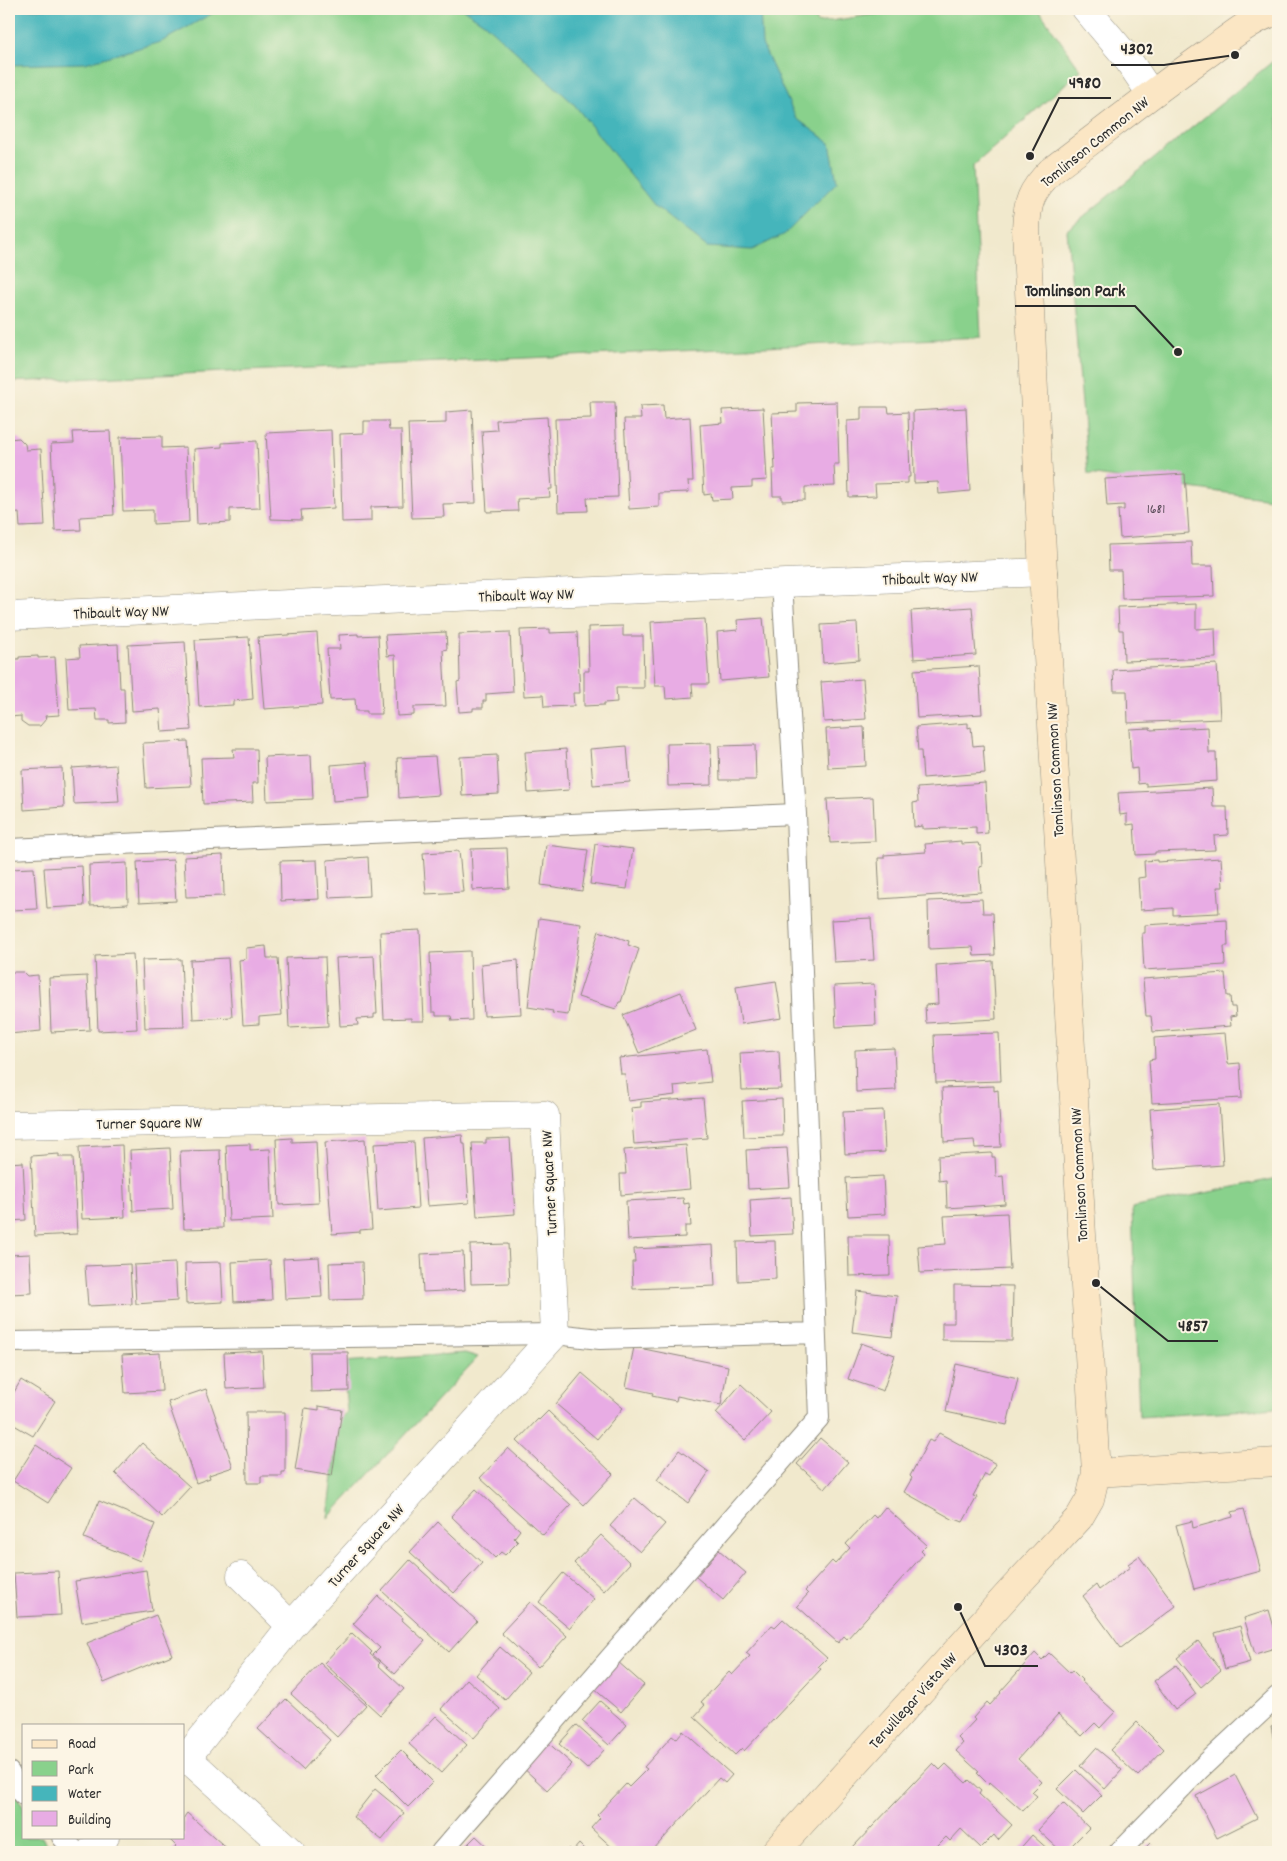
<svg xmlns="http://www.w3.org/2000/svg" width="1287" height="1861" font-family="Dekko,sans-serif">
	<style>
		.green { fill: #89d18c; stroke: #5a7e5c }
		.water { fill: #45b5bb; stroke: #387073 }
		.building { fill: #e8ace4 }
		.lines { fill: none; stroke-linecap: round; stroke-linejoin: round }
		.lane-casing { stroke: #8e8a7c; stroke-width: 22 }
		.street-casing { stroke: #8e8a7c; stroke-width: 29 }
		.secondary-casing { stroke: #8e8a7c; stroke-width: 29 }
		.lane { stroke: #fff; stroke-width: 20 }
		.street { stroke: #fff; stroke-width: 28 }
		.secondary { stroke: #fbe6c4; stroke-width: 28 }
		.labels { text-anchor: middle; stroke-width: 4; stroke-linejoin: round; paint-order: stroke }
		.number-label { font-size: 14px; fill: #5a4b59 }
		.street-label { font-size: 16px; fill: #2b2b2b; stroke: #fcf5e5 }
		.leader { fill: none; stroke: #2b2b2b; stroke-width: 2 }
		.callout-dot { fill: #2b2b2b; stroke: #fcf5e5; stroke-width: 2 }
		.callout-label { font-size: 18px; text-anchor: middle; font-weight: bold; fill: #2b2b2b; stroke: #fcf5e5; stroke-width: 4; stroke-linejoin: round; paint-order: stroke }
	</style>
	<rect width="100%" height="100%" fill="#fcf5e5"/>
	<filter id="ink" filterUnits="userSpaceOnUse"><feTurbulence type="fractalNoise" baseFrequency=".02" numOctaves="2"/><feDisplacementMap in="SourceGraphic" scale="10" xChannelSelector="R" yChannelSelector="G"/><feConvolveMatrix kernelMatrix="1 2 1 2 8 2 1 2 1" color-interpolation-filters="sRGB"/></filter>
	<filter id="wash" filterUnits="userSpaceOnUse"><feTurbulence type="fractalNoise" baseFrequency=".0096" numOctaves="4" result="noise"/><feDisplacementMap in="SourceGraphic" scale="20" xChannelSelector="R" yChannelSelector="G"/><feGaussianBlur stdDeviation="1.12" result="paint"/><feColorMatrix in="noise" values="0 0 0 0 0 0 0 0 0 0 0 0 0 0 0 0 0 1.4 0 .05"/><feComposite in="paint" operator="in"/></filter>
	<g filter="url(#wash)">
		<rect width="100%" height="100%" fill="#f1e9cd"/>
		<path class="green" d="M9,9H816L817,23L910,9H1038L1081,70L973,166L981,337L9,382Z
			M1278,57V500L1088,474L1067,230Z
			M1278,1178V1408L1139,1417L1132,1208Z
			M465,1353L478,1357L328,1518L340,1418L347,1412L343,1362Z
			M9,1783L24,1808V1837H42L50,1852H9Z"/>
		<path class="water" d="M9,9H220L161,42L85,63L9,65Z
			M463,9H760L762,44L796,118L830,143L837,182L785,234L752,250L707,247L655,206L573,103L484,23Z"/>
		<g id="blocks">
			<path class="building" d="M590,402H615L618,497L587,498L588,511L558,512L555,419L591,418Z
				M837,402L839,464H834L835,486L805,487V500L782,501V496H773L772,469H775L772,413L797,412V403Z
				M663,405L664,419L690,417L693,481H688L689,492L659,493V507L629,509L624,419H641L640,406Z
				M861,407H888L889,413L908,412L910,477H908V483L875,484L876,496L849,497L847,421L861,420Z
				M763,408L767,480L752,481V487L732,488L733,499L712,500L711,494L704,495L700,425L723,423L722,410Z
				M966,408L970,491L939,494L938,482L914,483L913,411Z
				M472,410L476,503L443,504L444,517L412,518L408,424L446,423V412Z
				M547,417L552,489H549L550,497L517,499L518,511L487,512L482,431L497,430L496,420Z
				M364,421H388L389,430H401L403,506L371,507V521L342,522L340,434L364,433Z
				M331,430L334,508L301,510L302,520L271,519L266,433Z
				M110,431L114,515L80,517L81,530L55,531L51,444L74,443L73,432Z
				M162,436V448L186,447L189,522L153,524V510L123,511L120,437Z
				M19,438L25,444L26,450L41,449L45,526L20,527L19,513L9,514V439Z
				M257,441L260,508L230,509V522L197,524L194,449L222,447V443Z
				M1185,474L1189,533L1120,538L1118,510H1124V505L1107,506L1105,479Z
				M1191,542L1192,566H1213L1214,596L1122,599L1121,570H1109L1108,545Z
				M1196,604V629L1215,628L1216,658L1124,661L1123,630H1119L1118,607Z
				M972,607L976,655L914,659L911,611Z
				M763,618L769,677L720,681L717,632L738,630L737,620Z
				M705,619L709,684H692L693,697L666,699L665,686H655L651,622Z
				M857,623L859,660L823,663L821,625Z
				M623,626V636H643L644,688H616L617,702L604,703V705L584,706V671H589L588,627Z
				M550,629V633L577,632L580,693H573L574,706L544,707L543,695L524,696L520,630Z
				M446,632L447,649L443,650L446,706L414,707V715L397,716L395,655L387,656L385,635Z
				M510,632L513,692L486,694V701H483V708H473V711L459,712L457,682L460,681L459,634Z
				M317,633L322,705L264,709L258,637Z
				M358,634V636L378,635L382,714H367V711H356L355,699L330,700L327,649H340L339,635Z
				M249,637L253,699L233,701V705L199,707L195,640Z
				M185,642L191,730L162,732L160,709L132,711L128,645Z
				M118,644L120,688H124L125,722L109,723V720H97L96,709L69,710L66,658L80,657L79,646Z
				M38,656V658L55,657L59,715L45,716L46,719L40,726H28L21,721V716L9,717V659H19V657Z
				M1217,664L1220,719L1128,723L1127,691H1114L1113,670Z
				M979,666L982,714L917,718L914,670Z
				M863,679L866,719L824,722L821,682Z
				M968,723V728L971,727L973,746L983,745L985,773L923,778L921,751H918L916,727Z
				M864,727L866,766L828,768L826,729Z
				M1208,727L1209,753H1216L1217,781L1146,786V783L1138,784L1137,768L1131,769L1129,729L1150,728L1151,730Z
				M188,741L191,786L146,788L143,743Z
				M711,743L712,785L668,786L667,744Z
				M755,745L756,780H720L719,746Z
				M627,746L630,782L593,785L590,749Z
				M233,749H257L258,783H252L253,802L203,804L201,758L234,757Z
				M566,749L569,790L528,793L525,752Z
				M311,755L313,799L267,801L265,757Z
				M497,755L499,794L462,796L460,757Z
				M435,756L439,795L399,798L397,758Z
				M367,762L370,798L333,801L331,765Z
				M116,765L119,802L74,804L72,768Z
				M62,768L64,807L24,810L22,770Z
				M985,783L988,833L976,834V827L923,829V826L914,827L913,803L918,802L917,788Z
				M1212,788L1213,807H1227L1228,835L1214,836L1215,850L1155,852V854L1136,855L1134,824L1127,825V814L1120,815L1118,793Z
				M873,797L875,841L830,843L827,799Z
				M961,841V844L978,843L979,846H981L982,866L979,867L981,892L880,899L878,858H884V855L926,852L925,844Z
				M595,844L633,849L627,889L590,884Z
				M546,845L588,850L582,891L541,885Z
				M507,848L509,888L473,890L471,849Z
				M459,851L463,892L426,894L423,853Z
				M223,855L224,896L186,897L184,857Z
				M368,857L370,896L329,898L327,860Z
				M1221,858L1223,887H1217L1219,913L1173,915V908L1140,910L1138,878L1145,877L1144,861L1157,860V862Z
				M173,860L176,901L139,903L137,862Z
				M317,860L319,899L281,901L280,861Z
				M127,863L128,904L90,906L89,865Z
				M82,866L84,906L47,908L44,868Z
				M34,868L37,909L9,910V869Z
				M982,899L983,913H993L995,955L974,956L973,947L929,949L928,901Z
				M539,918L581,924L568,1015L552,1013L553,1011L528,1007Z
				M871,918L874,960L834,962L831,920Z
				M1227,920L1228,946H1224L1225,965L1144,970L1142,933H1145V925Z
				M420,930L424,1021H411V1018L384,1019L380,932Z
				M599,931L629,941L628,945L639,949L621,1002H619L616,1009L578,997Z
				M266,946L267,958H278L282,1015L259,1017V1024L243,1025L239,960L246,959V948Z
				M470,951L472,1020L452,1021L451,1016H436V1012H432L430,953Z
				M133,954L137,1029L98,1031L95,956Z
				M374,956L377,1014H374V1018L357,1019L358,1025L340,1026L336,958Z
				M325,957L328,1026L289,1028L286,958Z
				M228,958L232,1017L193,1019L190,960Z
				M181,959L184,1027L145,1028L142,960Z
				M518,960L521,1014L484,1016L481,964Z
				M993,961L996,1019L926,1023L925,1005L938,1004L936,965Z
				M9,972H23L27,976L38,975L41,1031L9,1034Z
				M1225,973L1227,996H1230L1231,1007H1235L1236,1016L1230,1017L1231,1026L1153,1032L1151,1016H1146L1143,979Z
				M87,976L90,1030L51,1032L49,978Z
				M776,981L782,1018L741,1024L736,987Z
				M874,984L876,1025L836,1027L834,986Z
				M681,992L696,1030L639,1053L623,1015Z
				M999,1033L1001,1081L936,1083L934,1035Z
				M1225,1033L1228,1064L1240,1063L1242,1098L1152,1103L1149,1060L1155,1059L1154,1038Z
				M894,1048L896,1090L856,1092L855,1050Z
				M707,1049L711,1082L674,1086L675,1095L628,1101L625,1074H621L619,1058Z
				M779,1051L781,1089L742,1090L740,1053Z
				M994,1086V1091L998,1090L1001,1147L975,1148L974,1140L944,1142L942,1088Z
				M703,1098L707,1138L634,1144L631,1108L641,1107V1102Z
				M782,1099L783,1136L744,1137L742,1101Z
				M1219,1104L1223,1165L1154,1170L1150,1109Z
				M883,1110L885,1152L845,1154L843,1112Z
				M462,1135L463,1144H465L469,1203L427,1206L422,1138Z
				M292,1138V1142L316,1141L319,1203L279,1205L276,1139Z
				M510,1138L515,1214L477,1217L472,1143H486V1139Z
				M365,1139L372,1229L360,1230V1232L332,1234L325,1142Z
				M414,1142L418,1208L378,1211L374,1144Z
				M250,1144V1150L270,1149L273,1219L229,1221L226,1145Z
				M122,1145L125,1217L82,1219L79,1147Z
				M686,1145L690,1189L621,1195L620,1174H626L624,1150Z
				M170,1148L173,1209L133,1211L130,1150Z
				M787,1148L790,1187L748,1189L746,1150Z
				M220,1150L223,1228L184,1229L180,1151Z
				M992,1153V1157H995L996,1177L1003,1176L1005,1204L947,1208L946,1180L939,1181L938,1156Z
				M59,1154V1157H73L77,1234L35,1236L31,1156Z
				M23,1162L26,1220L9,1221V1163Z
				M883,1176L885,1214L848,1216L846,1178Z
				M791,1197L793,1234L752,1236L750,1200Z
				M683,1198L684,1204L689,1203L691,1226H685V1237L628,1240L626,1201Z
				M1007,1213L1010,1269L920,1273L918,1246L946,1244L944,1216Z
				M848,1235H889L890,1275L849,1276Z
				M775,1241L776,1279L738,1281L737,1242Z
				M508,1244L510,1283L471,1284L470,1245Z
				M713,1245L715,1286L633,1289L632,1262H635L634,1249Z
				M463,1252L465,1290L423,1292L421,1254Z
				M30,1254L32,1293L9,1294V1255Z
				M319,1257L322,1297L285,1299L283,1259Z
				M270,1260L272,1300L234,1302L232,1262Z
				M221,1262L223,1302L186,1304L185,1263Z
				M362,1262L363,1299L330,1300L329,1263Z
				M175,1263L177,1301L136,1304L134,1265Z
				M130,1264L132,1304L88,1306L85,1266Z
				M954,1285L1013,1286L1012,1341L942,1340V1323H954Z
				M857,1291L897,1296L892,1337L852,1332Z
				M861,1343L895,1355L883,1391L848,1379Z
				M634,1347L728,1366L721,1405L677,1396L676,1401L652,1396L653,1393L626,1387Z
				M262,1351L264,1387L226,1389L224,1353Z
				M310,1352H348L349,1391L311,1392Z
				M160,1353L162,1391L125,1393L122,1355Z
				M956,1364L1018,1378L1007,1425L946,1412Z
				M582,1373L623,1408L597,1439L556,1404Z
				M21,1380L55,1401L33,1436L9,1422V1401Z
				M741,1384L771,1412L745,1440L716,1413Z
				M206,1389L233,1467L209,1475L210,1478L196,1483L168,1402Z
				M319,1406L342,1410L332,1476L295,1470L305,1408L319,1410Z
				M548,1411L613,1474L584,1505L517,1441L538,1419L539,1420Z
				M246,1412H285V1472H282V1476H261V1483H247Z
				M939,1433L996,1464L989,1476L985,1474L973,1496L977,1497L963,1522L955,1519L954,1520L904,1492L912,1478L910,1476L929,1440L933,1442Z
				M820,1438L848,1462L825,1489L797,1464Z
				M142,1443L190,1487L162,1517L115,1473Z
				M36,1445L71,1468L48,1503L13,1481Z
				M508,1448L571,1505L543,1535L480,1478Z
				M679,1450L709,1472L688,1503L657,1480Z
				M476,1489L520,1530L514,1538L518,1542L505,1555L501,1552L495,1558L451,1516Z
				M635,1498L665,1524L640,1552L610,1526Z
				M99,1501L155,1524L140,1561L84,1538Z
				M885,1507L927,1545L921,1551L924,1554L847,1639L844,1636L838,1643L797,1606L808,1594L805,1591L832,1561L835,1564L850,1548L846,1544L873,1515L876,1518Z
				M1244,1509L1261,1571L1194,1589L1176,1525L1192,1521L1193,1528L1233,1517L1232,1512Z
				M438,1522L482,1563L454,1593L410,1552Z
				M601,1535L630,1563L604,1591L574,1563Z
				M719,1550L746,1573L723,1600L696,1577Z
				M1139,1556L1176,1606L1121,1648L1083,1596L1096,1585L1099,1590L1130,1567L1128,1564Z
				M410,1560L477,1621L449,1652L382,1591Z
				M146,1570L152,1611L82,1622L75,1581Z
				M58,1571L61,1615L17,1617L14,1573Z
				M563,1573L594,1599L570,1628L539,1602Z
				M378,1596L403,1618L402,1620L425,1641L395,1674L373,1655L380,1648L353,1624Z
				M530,1602L567,1636L538,1667L501,1633Z
				M1269,1610L1278,1641V1647L1255,1654L1244,1618Z
				M156,1615L172,1655L104,1683L87,1643Z
				M783,1619L827,1658L818,1667L821,1669L744,1751L742,1748L735,1755L694,1717L705,1705L701,1702L729,1672L732,1675L750,1656L746,1653L772,1625L775,1627Z
				M1240,1626L1250,1662L1225,1669L1215,1633Z
				M352,1633L372,1652L370,1654L380,1663L378,1665L404,1689L380,1715L324,1663Z
				M1198,1641L1221,1670L1201,1687L1177,1658Z
				M500,1647L529,1672L505,1700L476,1675Z
				M1035,1653L1042,1660L1049,1653L1070,1673L1072,1670L1082,1680L1081,1681L1115,1712L1100,1728L1095,1723L1082,1736L1058,1714L1018,1759L1042,1782L1032,1792L1037,1796L1023,1811L990,1782L988,1784L977,1773L979,1772L956,1751L963,1743L958,1738L975,1720L973,1718L987,1702L990,1705L1001,1693L1000,1692Z
				M617,1661L644,1685L621,1712L593,1688Z
				M320,1663L366,1705L337,1737L291,1694Z
				M1176,1665L1196,1694L1175,1710L1154,1681Z
				M467,1679L500,1709L474,1738L441,1709Z
				M286,1699L330,1740L303,1770L258,1729Z
				M600,1701L627,1725L609,1745L582,1721Z
				M436,1716L467,1745L441,1773L409,1744Z
				M1137,1722L1164,1749L1138,1776L1110,1750Z
				M1278,1724V1757H1277L1271,1726Z
				M576,1725L604,1750L587,1769L559,1744Z
				M683,1731L732,1775L725,1783L719,1778L651,1852H617L591,1828L600,1818L597,1815L626,1784L629,1787L647,1769L644,1767L672,1736L676,1739Z
				M545,1740L572,1764L547,1790L521,1766Z
				M1096,1748L1122,1770L1105,1789L1080,1766Z
				M401,1750L433,1782L408,1807L376,1775Z
				M933,1763L940,1770L946,1764L966,1783L969,1780L981,1791L979,1794L1012,1825L998,1840L994,1835L981,1848L961,1829L950,1841L946,1837L931,1852H858L853,1847Z
				M1076,1770L1102,1795L1083,1814L1057,1789Z
				M1235,1775L1257,1818L1217,1838L1196,1796Z
				M375,1789L404,1813L382,1840L353,1817Z
				M1063,1803L1089,1828L1065,1852H1062L1038,1830Z
				M187,1813L231,1852H170L176,1846L167,1837H184V1817Z
				M1032,1835L1051,1852H1017Z
				M476,1836L493,1852H460Z
				M1150,1843L1160,1852H1141Z
				M579,1844L587,1852H565L569,1848L572,1852Z"/>
		</g>
	</g>
	<g filter="url(#ink)">
		<use href="#blocks" fill-opacity="0" stroke="#8e8a7c" stroke-width="1"/>
		<g class="lines">
			<defs>
				<path id="lane" d="M9,849L796,814
					M9,1342L555,1334L600,1339L815,1333
					M9,1772L17,1787L24,1795
					M62,1837L76,1852
					M441,1852L819,1418L796,814L782,583
					M1119,1852L1199,1770L1278,1696"/>
				<path id="street" d="M1086,9L1124,54L1151,94
					M9,616L1043,572
					M9,1125L545,1115L555,1334L291,1626L184,1761
					M241,1576L291,1626
					M187,1758L291,1852
					M90,1852L105,1837"/>
				<path id="secondary" d="M1278,11C1252,18 1229,38 1207,54C1154,91 1103,132 1051,171C1031,191 1027,202 1026,230L1043,572L1096,1473L1278,1462
					M775,1852L1011,1591L1079,1518L1090,1499L1096,1473"/>
			</defs>
			<use href="#lane" class="lane-casing"/>
			<use href="#street" class="street-casing"/>
			<use href="#secondary" class="secondary-casing"/>
			<use href="#lane" class="lane"/>
			<use href="#street" class="street"/>
			<use href="#secondary" class="secondary"/>
		</g>
	</g>
	<g class="labels">
		<g class="number-label">
			<text x="1156" y="513">1681</text>
		</g>
		<g class="street-label">
			<text transform="translate(1094 141) rotate(-39)" y="6">Tomlinson Common NW</text>
			<text transform="translate(930 577) rotate(-2)" y="6">Thibault Way NW</text>
			<text transform="translate(526 594) rotate(-2)" y="6">Thibault Way NW</text>
			<text transform="translate(121 611) rotate(-2)" y="6">Thibault Way NW</text>
			<text transform="translate(1054 770) rotate(-93)" y="6">Tomlinson Common NW</text>
			<text transform="translate(149 1122) rotate(-1)" y="6">Turner Square NW</text>
			<text transform="translate(1078 1175) rotate(-93)" y="6">Tomlinson Common NW</text>
			<text transform="translate(548 1183) rotate(-93)" y="6">Turner Square NW</text>
			<text transform="translate(365 1545) rotate(-48)" y="6">Turner Square NW</text>
			<text transform="translate(912 1700) rotate(-48)" y="6">Terwillegar Vista NW</text>
		</g>
	</g>
	<path class="leader" d="M1235 55L1164 65H1111M1030 156L1059 98H1111M1178 352L1135 306H1015M1096 1283L1168 1341H1218M958 1607L985 1666H1038"/>
	<g class="callout-dot">
		<circle cx="1235" cy="55" r="5"/>
		<circle cx="1030" cy="156" r="5"/>
		<circle cx="1178" cy="352" r="5"/>
		<circle cx="1096" cy="1283" r="5"/>
		<circle cx="958" cy="1607" r="5"/>
	</g>
	<g class="callout-label">
		<text x="1137" y="54">4302</text>
		<text x="1085" y="88">4980</text>
		<text x="1075" y="296">Tomlinson Park</text>
		<text x="1193" y="1331">4857</text>
		<text x="1011" y="1655">4303</text>
	</g>
	<rect width="1287" height="1861" fill="none" stroke="#fcf5e5" stroke-width="30"/>
	<rect x="22" y="1724" width="162" height="115" fill="#fcf5e5" stroke="#a8a49b"/>
	<rect x="32" y="1740" width="25" height="8" fill="#fbe6c4" stroke="#a8a49b"/>
	<text x="68" y="1748" font-size="15" fill="#2b2b2b">Road</text>
	<rect x="32" y="1761" width="25" height="15" fill="#89d18c" stroke="#a8a49b"/>
	<text x="68" y="1774" font-size="15" fill="#2b2b2b">Park</text>
	<rect x="32" y="1786" width="25" height="15" fill="#45b5bb" stroke="#a8a49b"/>
	<text x="68" y="1798" font-size="15" fill="#2b2b2b">Water</text>
	<rect x="32" y="1811" width="25" height="15" fill="#e8ace4" stroke="#a8a49b"/>
	<text x="68" y="1824" font-size="15" fill="#2b2b2b">Building</text>
</svg>
